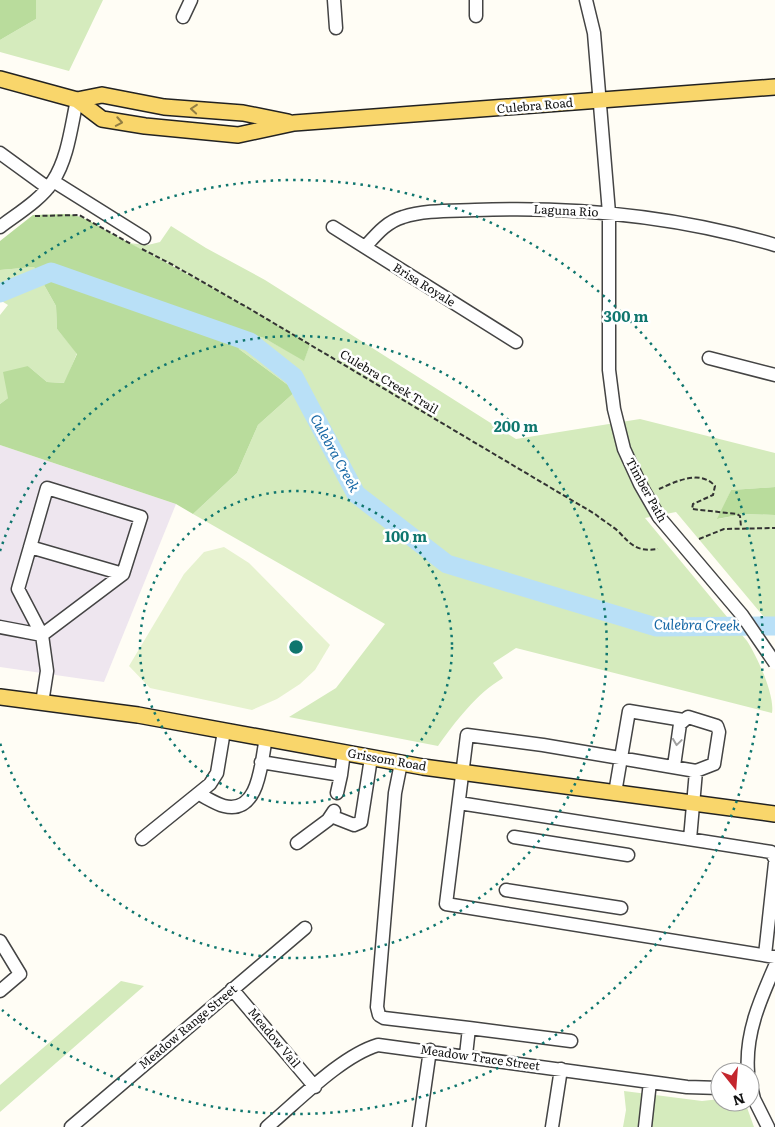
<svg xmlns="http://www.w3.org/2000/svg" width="775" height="1127" font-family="Literata,serif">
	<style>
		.industrial { fill: #eee6ef }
		.green { fill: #d5ebbd }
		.forest { fill: #b9dc9c }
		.pitch { fill: #e6f2cf }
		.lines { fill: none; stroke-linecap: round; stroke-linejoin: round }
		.river { stroke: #b9e0f7; stroke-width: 19 }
		.minor-casing { stroke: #444; stroke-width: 15 }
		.major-casing { stroke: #222; stroke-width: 18 }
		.path { stroke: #333; stroke-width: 2; stroke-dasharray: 5 2.5; stroke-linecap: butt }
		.minor { stroke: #fff; stroke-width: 12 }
		.major { stroke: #f9d66b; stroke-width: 15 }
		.minor-bridge-casing { stroke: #444; stroke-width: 15; stroke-linecap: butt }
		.minor-bridge { stroke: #fff; stroke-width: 12 }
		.oneway { stroke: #917d42 }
		.oneway2 { stroke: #a0a0a0 }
		.ring { fill: none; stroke: #0f766e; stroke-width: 2.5; stroke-dasharray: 2.5 5 }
		.labels { text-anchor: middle; stroke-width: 5; stroke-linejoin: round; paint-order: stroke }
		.street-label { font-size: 12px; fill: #111; stroke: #fff }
		.water-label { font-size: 14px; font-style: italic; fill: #1768a6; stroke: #fff }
		.centre { fill: #0f766e; stroke: #fff; stroke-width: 2.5 }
		.ring-label { font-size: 15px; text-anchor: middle; font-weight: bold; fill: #0f766e; stroke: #fff; stroke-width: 5; stroke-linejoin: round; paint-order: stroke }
	</style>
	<rect width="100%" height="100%" fill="#fffdf5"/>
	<path class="industrial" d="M0,445L176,504L104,682L0,667Z"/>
	<path class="green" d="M36,0H103L69,71L0,52V40L36,19Z
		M171,226L206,248L265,280L516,439L640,419L775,453V487L731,490L718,519L744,514L775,515V630L676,512L645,518L747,641C757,656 775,695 772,713L516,648L493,663L503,678C476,694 456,721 438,746L289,717L336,688L385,624L193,514L237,473L258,425L296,391L239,349L232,327L264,338L304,360L310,345L173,265L128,243L148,245L160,242Z
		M34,267L56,306L57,329L77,353L65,383L47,382L28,366L8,398L0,404V315L8,305L0,300V270Z
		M121,981L144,986L0,1112V1085Z
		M624,1091L702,1101L720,1099V1102H745L754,1127H623L626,1110Z"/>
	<path class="forest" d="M0,0H36V19L0,40Z
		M68,214C87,216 103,230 120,238C185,272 247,307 310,345L304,361L264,338L233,328L239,349L296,391L258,425L237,473L193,514L176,504L0,445V404L8,398L3,372L28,366L47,382L64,383L77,354L57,329L56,306L34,267L0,270V241L33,215Z
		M775,487V515L744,514L717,519L731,490Z"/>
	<path class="pitch" d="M224,547L249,563L330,645L315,670L300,684L277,699L252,710L150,688L129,666L184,574L204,552Z"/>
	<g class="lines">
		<path class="river" d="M0,293L51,272L250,342L294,377L356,494L447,564L656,627L775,626"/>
		<defs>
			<path id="minor" d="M334,0L336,28
				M476,0V16
				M586,0L594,33L609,213V370L614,409L624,449L640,484L659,517
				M183,17L191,0
				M0,153L48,188
				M53,181L144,238
				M0,227C17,214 41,200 53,181C68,158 71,127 77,100
				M333,227L516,342
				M365,247C376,235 386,222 403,217C424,210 452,211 475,210C576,206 677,216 775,245
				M709,358L775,375
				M47,488L141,517L123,574L42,635L18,589Z
				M30,547L123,574
				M0,627L42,635L47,671L42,703
				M261,762L341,775L344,752
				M401,763L395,793L377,1007L379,1015L384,1018L469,1028
				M674,766L680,724L688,717L717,726L719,732L714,764L696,771L543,745L467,735L446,904L775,957
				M337,793L341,775
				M615,793L629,711L683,720
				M199,794C207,798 216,804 224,806C260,815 261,761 266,738
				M459,803L771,852L775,859
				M331,816L354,825L361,822L371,758
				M514,837L628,855
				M142,839L210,784L217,773L224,731
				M690,839L696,771
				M297,843L328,820L334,811
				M506,890L621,908
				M0,941L20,974L0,991
				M765,955L775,863
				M232,989L315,1087
				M466,1055L469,1028L571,1041
				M748,1072C745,1034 760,1000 775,966
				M750,1082L754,1099L768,1127
				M71,1127L305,928
				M267,1127C298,1101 341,1056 378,1045L687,1087L720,1088
				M419,1127L430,1050
				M552,1127L561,1069
				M645,1127L650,1082"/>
			<path id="major" d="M0,79L77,100L102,119L145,126L238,135L294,123L775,87
				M77,100L102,95L164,107L243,113L288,122
				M0,697L138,715L423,767L775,814"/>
		</defs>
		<use href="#minor" class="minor-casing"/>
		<use href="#major" class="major-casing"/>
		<path class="path" d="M35,216L79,215L131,244
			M142,249L173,265L250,309L595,514C602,520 611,525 618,531C631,545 637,552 658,549
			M659,489C675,482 700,469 715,486L713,495L693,504L692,509L737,514L740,516L741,527
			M699,539L724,529L775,528"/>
		<use href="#minor" class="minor"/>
		<use href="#major" class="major"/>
		<defs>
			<path id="minor-bridge" d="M659,517L742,615L775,663"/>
		</defs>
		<use href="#minor-bridge" class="minor-bridge-casing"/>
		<use href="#minor-bridge" class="minor-bridge"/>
	</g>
	<defs><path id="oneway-chevron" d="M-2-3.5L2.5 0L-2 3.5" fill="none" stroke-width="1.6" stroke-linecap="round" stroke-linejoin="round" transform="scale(1.25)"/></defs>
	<g class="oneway">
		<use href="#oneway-chevron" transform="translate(194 109) rotate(-175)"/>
		<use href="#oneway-chevron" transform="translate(119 122) rotate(10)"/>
	</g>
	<use class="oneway2" href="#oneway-chevron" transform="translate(677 742) rotate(98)"/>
	<g class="ring">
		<circle cx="296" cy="647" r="156"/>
		<path d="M0 551A311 311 0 1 1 0 743"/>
		<path d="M2 284A467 467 0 1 1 2 1010"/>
	</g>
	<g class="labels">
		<g class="street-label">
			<text transform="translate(535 106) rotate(-5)" y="4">Culebra Road</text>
			<text transform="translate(566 211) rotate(3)" y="4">Laguna Rio</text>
			<text transform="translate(424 285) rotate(32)" y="4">Brisa Royale</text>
			<text transform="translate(389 382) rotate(31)" y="4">Culebra Creek Trail</text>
			<text transform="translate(646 490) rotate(61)" y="4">Timber Path</text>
			<text transform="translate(387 760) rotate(10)" y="4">Grissom Road</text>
			<text transform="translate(188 1027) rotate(-40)" y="4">Meadow Range Street</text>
			<text transform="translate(274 1038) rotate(50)" y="4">Meadow Vail</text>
			<text transform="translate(480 1058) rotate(8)" y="4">Meadow Trace Street</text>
		</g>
		<g class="water-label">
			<text transform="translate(335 453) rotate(61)" y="5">Culebra Creek</text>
			<text transform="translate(697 625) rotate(1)" y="5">Culebra Creek</text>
		</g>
	</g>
	<circle cx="296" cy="647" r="8" class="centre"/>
	<g class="ring-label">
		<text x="626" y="322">300 m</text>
		<text x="516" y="432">200 m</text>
		<text x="406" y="542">100 m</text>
	</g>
	<g transform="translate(735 1087) rotate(163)"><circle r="24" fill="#ffffff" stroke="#a0a0a0"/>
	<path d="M0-4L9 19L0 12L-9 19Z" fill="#c4262e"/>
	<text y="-8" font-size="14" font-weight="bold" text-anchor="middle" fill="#111111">N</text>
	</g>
</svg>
